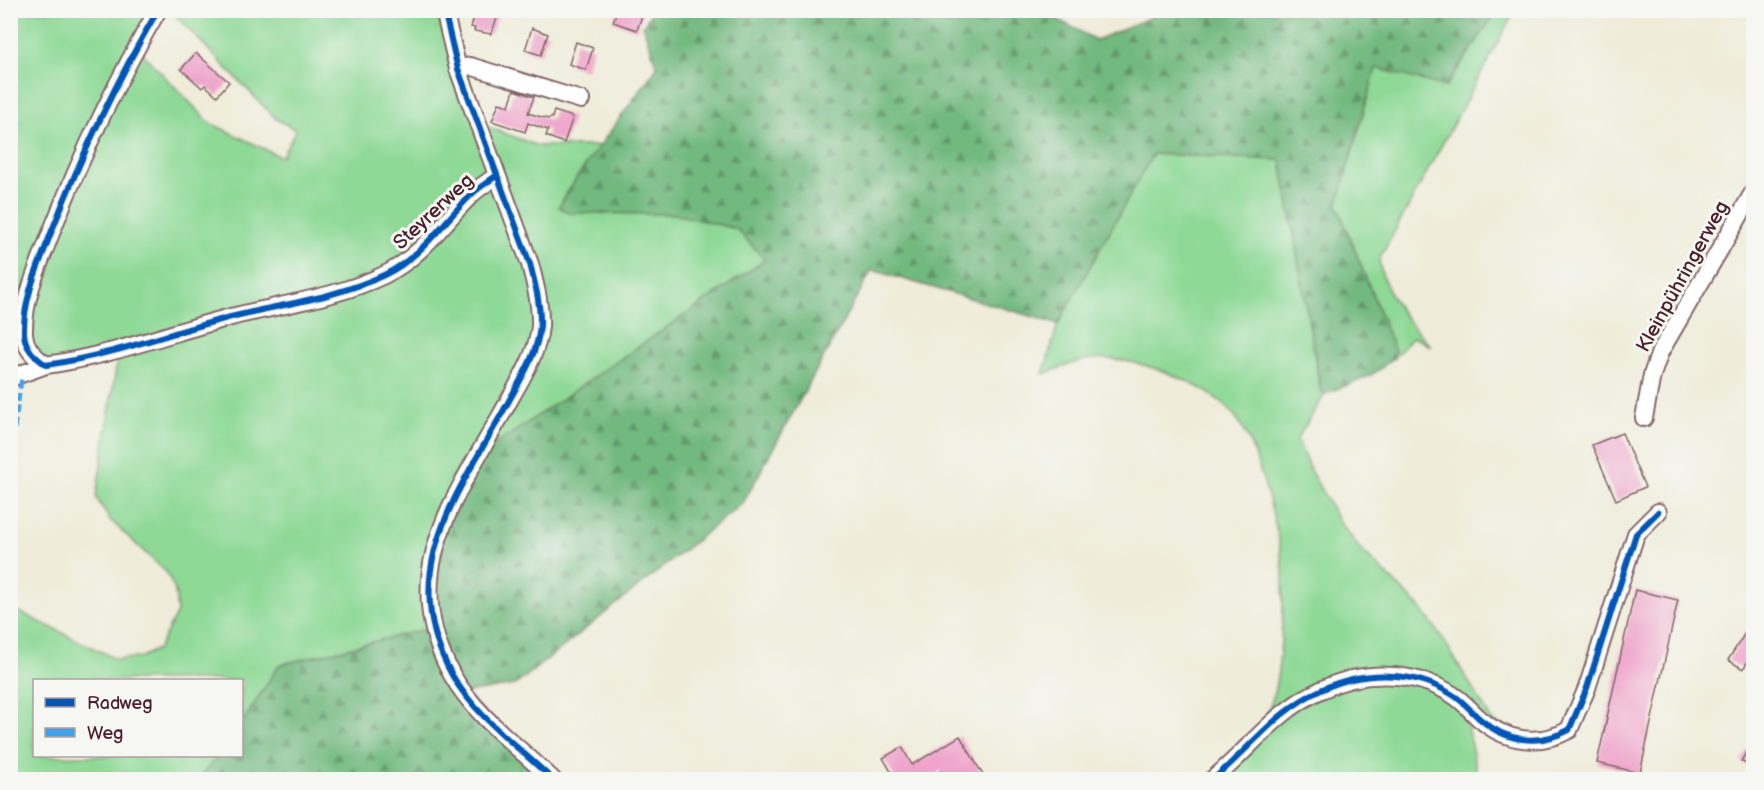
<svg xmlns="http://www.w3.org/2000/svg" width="1764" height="790" font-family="'Balsamiq Sans',sans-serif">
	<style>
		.grass { fill: #8ed996; stroke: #6c7c60; stroke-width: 1.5 }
		.forest { fill: url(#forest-firs); stroke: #5e6c55; stroke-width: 1.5 }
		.building { fill: #efa3ca }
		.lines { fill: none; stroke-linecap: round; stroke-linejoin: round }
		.minor-casing { stroke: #846768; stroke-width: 20 }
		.minor { stroke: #fff; stroke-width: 16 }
		.quiet { stroke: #40a2eb; stroke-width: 4.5; stroke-dasharray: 9 4.5; stroke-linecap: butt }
		.cycleway-casing { stroke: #f6f6f2; stroke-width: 10 }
		.cycleway { stroke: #0057b8; stroke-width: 6 }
		.labels { text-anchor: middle; stroke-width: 6; stroke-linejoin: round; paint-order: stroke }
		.street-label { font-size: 20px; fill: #4a1f2b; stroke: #f6f6f2 }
	</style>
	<defs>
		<pattern id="forest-firs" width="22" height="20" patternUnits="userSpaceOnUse" patternTransform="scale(1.5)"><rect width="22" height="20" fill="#72b97f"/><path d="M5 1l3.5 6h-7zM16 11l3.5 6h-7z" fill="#609668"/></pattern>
	</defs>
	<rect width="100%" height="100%" fill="#f6f6f2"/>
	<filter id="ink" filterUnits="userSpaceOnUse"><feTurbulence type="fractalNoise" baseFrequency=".0167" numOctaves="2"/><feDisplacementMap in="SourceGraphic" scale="12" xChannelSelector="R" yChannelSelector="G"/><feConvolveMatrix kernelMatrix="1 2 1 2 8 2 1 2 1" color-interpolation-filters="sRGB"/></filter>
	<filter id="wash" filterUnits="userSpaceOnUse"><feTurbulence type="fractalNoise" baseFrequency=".008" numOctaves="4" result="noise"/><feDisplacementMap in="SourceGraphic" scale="24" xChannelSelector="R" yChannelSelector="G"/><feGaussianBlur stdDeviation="1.35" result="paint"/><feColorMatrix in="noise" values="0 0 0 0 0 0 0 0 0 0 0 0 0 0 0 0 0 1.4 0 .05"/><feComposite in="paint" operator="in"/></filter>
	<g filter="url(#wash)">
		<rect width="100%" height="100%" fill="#efecd9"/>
		<path class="grass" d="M11,11H163L139,50L210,123L281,157L296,130L276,119L171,11H452L458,53L485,126L538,146H599L562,200L569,213L675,214L737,229L765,260L473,460L434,539L442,625L279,665L242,723V680H34V756H219L197,779H11V608L116,659L139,658L158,649L177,612L175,590L166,572L109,519L96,497L118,355L46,370C9,349 15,335 20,297L11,306Z
			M1497,11H1515L1379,260C1385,296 1407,321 1431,346L1413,337L1392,360L1395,351L1337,205L1376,67L1446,87Z
			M1153,154L1281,160L1320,388L1325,394L1297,439L1311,472L1339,521L1360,549L1417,604L1440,634L1492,721L1542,745L1469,713L1465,716L1478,779H1205C1228,757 1263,733 1272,701C1281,670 1284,607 1283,575C1282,539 1257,443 1235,416C1209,383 1132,354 1091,359C1075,361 1058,369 1043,374L1058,324Z"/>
		<path class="forest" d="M652,11H1042L1096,40L1166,11H1497L1446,87L1376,68L1337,205L1395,351C1386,375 1348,384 1325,394L1321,391L1281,160L1153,154L1058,324L872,270L743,503L515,685L465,693L553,779L197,780L219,756H242V723L279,665L442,625L434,539L473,460L765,260L737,229L675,214L569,213L559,207L577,177L657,67L643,26Z"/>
		<g id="blocks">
			<path class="building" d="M476,10L499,13L491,34L474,31L475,28L471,27Z
				M617,10H644L637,30L613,22Z
				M532,28L548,34L541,55L525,50Z
				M576,42L593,48L586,70L569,64Z
				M196,53L229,82L217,96L205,85L202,88L181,69Z
				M514,90L534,97L528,113L548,119L552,118L554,111L573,117L564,143L546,136L548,130L528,123L525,132L492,121L499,103L509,106Z
				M1622,433L1645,487L1616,500L1592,445Z
				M1635,590L1678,600L1640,773L1597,763Z
				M1754,619V652L1743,669L1728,660Z
				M960,736L986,780H946L941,771L927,780H896L883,758L902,747L912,765Z
				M1754,740V769L1741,761Z"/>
		</g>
	</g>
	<g filter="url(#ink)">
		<use href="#blocks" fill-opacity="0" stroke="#846768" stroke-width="1.5"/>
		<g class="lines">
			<defs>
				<path id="minor" d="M158,10C115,83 82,154 51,233C39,265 23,298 24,333C25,349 35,357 46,365C110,356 169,333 231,317C282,304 336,298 384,275C422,257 442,223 471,195C478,188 488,182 496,176
					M444,10L458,69L530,264C535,284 541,305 540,326C538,351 523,376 511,397C462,489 393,568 452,675C475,716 519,747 553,780
					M458,69L470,66L581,100
					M10,378L46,365
					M1644,418L1652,375L1660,352L1754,191
					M1212,780C1249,750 1276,710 1321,690C1362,670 1414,670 1453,695C1463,701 1471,711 1480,719C1506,742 1539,746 1569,730L1587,688L1636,534L1658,512"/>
			</defs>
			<use href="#minor" class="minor-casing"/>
			<use href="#minor" class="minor"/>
			<path class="quiet" d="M10,441L13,437L22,375"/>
			<defs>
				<path id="cycleway" d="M158,10C115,83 82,154 51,233C39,265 23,298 24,333C25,349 35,357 46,365C110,356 169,333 231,317C282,304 336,298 384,275C422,257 442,223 471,195C478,188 488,182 496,176
					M444,10L458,69L530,264C535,284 541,305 540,326C538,351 523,376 511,397C462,489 393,568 452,675C475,716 519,747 553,780
					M1212,780C1249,750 1276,710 1321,690C1362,670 1414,670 1453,695C1463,701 1471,711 1480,719C1506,742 1539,746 1569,730L1587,688L1636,534L1658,512"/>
			</defs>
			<use href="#cycleway" class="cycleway-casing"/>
			<use href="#cycleway" class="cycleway"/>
		</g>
	</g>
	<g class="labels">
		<g class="street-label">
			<text transform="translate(433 211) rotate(-43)" y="7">Steyrerweg</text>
			<text transform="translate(1682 276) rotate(-61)" y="7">Kleinpühringerweg</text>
		</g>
	</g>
	<rect width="1764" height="790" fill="none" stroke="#f6f6f2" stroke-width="36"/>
	<rect x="33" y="679" width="210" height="78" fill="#f6f6f2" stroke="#b1a0a2" stroke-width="1.5"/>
	<rect x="45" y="698" width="30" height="9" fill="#0057b8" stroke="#b1a0a2" stroke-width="1.5"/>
	<text x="87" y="709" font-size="18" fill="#4a1f2b">Radweg</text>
	<rect x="45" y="728" width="30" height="9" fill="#40a2eb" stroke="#b1a0a2" stroke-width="1.5"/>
	<text x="87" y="739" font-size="18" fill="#4a1f2b">Weg</text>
</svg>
